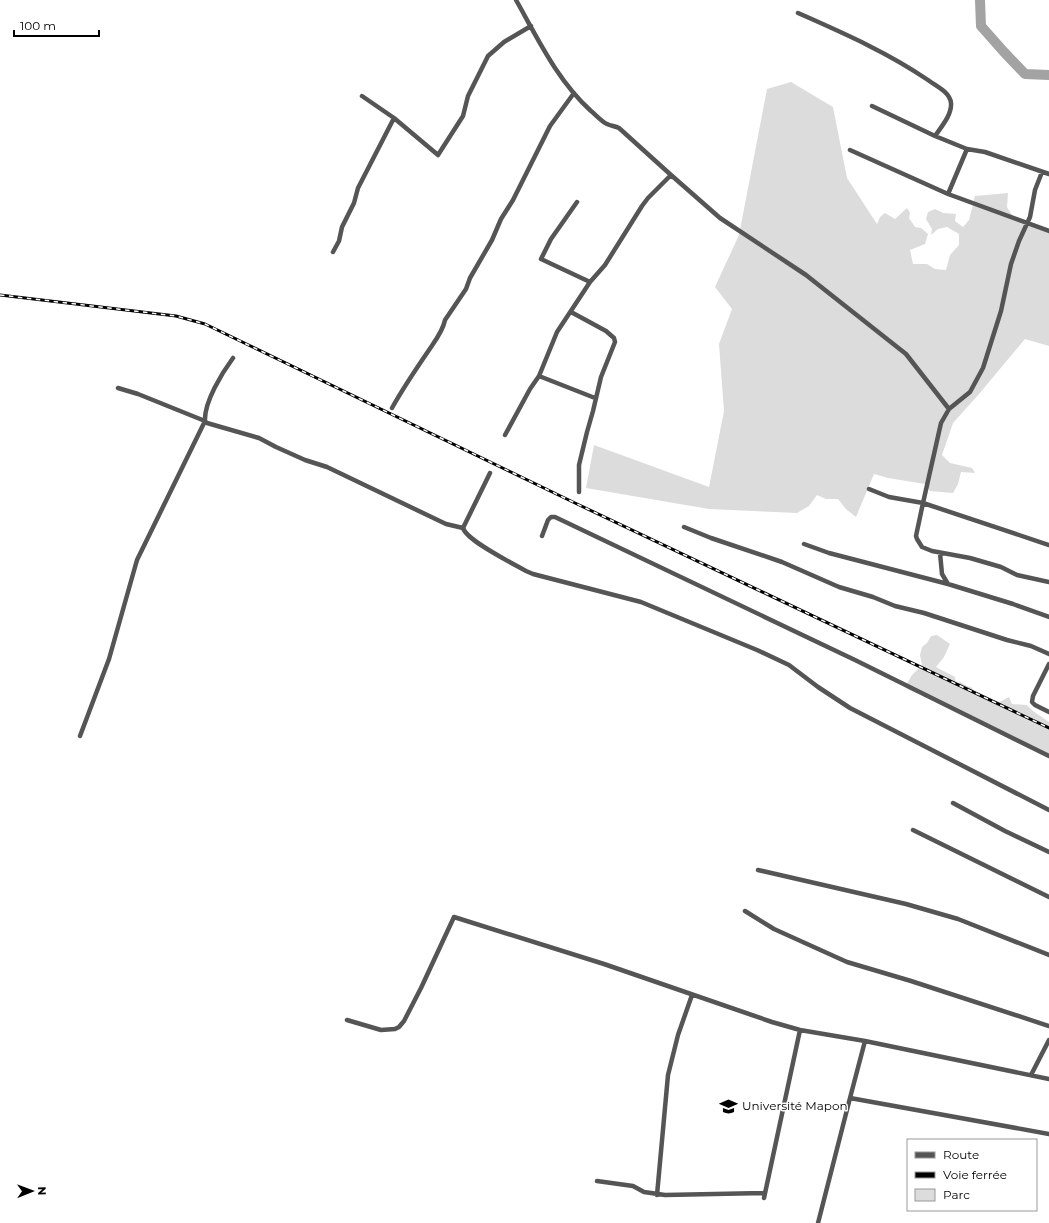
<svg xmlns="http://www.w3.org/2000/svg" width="1049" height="1223" font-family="Montserrat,sans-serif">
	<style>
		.green { fill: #dcdcdc }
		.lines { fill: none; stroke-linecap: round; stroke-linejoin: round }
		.river { stroke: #a3a3a3; stroke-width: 10 }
		.minor { stroke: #555; stroke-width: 4.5 }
		.rail-casing { stroke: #000; stroke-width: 3 }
		.rail { stroke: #fff; stroke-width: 1.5; stroke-dasharray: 4.5; stroke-linecap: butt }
		.labels { text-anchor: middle; stroke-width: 3; stroke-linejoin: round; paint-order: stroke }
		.poi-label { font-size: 12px; fill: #000; stroke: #fff; text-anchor: start }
	</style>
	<rect width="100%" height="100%" fill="#fff"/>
	<path class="green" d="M791,82L833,107L847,178L877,224L880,217L885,213L895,219L907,208L910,213L909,218L915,227L921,228L928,234L925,244L910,250L913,264H927L935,269L946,270L950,255L959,245V234L947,227L938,229L931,235L932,229L926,219L928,212L935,209L943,213L956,214L955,221L963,227L969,220L975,196L1008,193L1007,207L1015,220L1049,233V346L1025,339L979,394L953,423L942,455L950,463L972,468L975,473L961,472L958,484L953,493L930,491L925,484L888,478L874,474L856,517L846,509L838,499H826L817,495L809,506L797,513L709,509L586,488L594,445L709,487L724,411L719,344L732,309L715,287L739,235L767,89Z
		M937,635L950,644L944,657L936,667L955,677L956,685L960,682L967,686L971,687L977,694L999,702L1009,697L1012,704L1027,705L1033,711L1049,722V755L921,695L909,690L905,687L912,675L922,665L920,655L922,647L927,643L931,636Z"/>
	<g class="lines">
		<path class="river" d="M980,0L981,26L1004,52L1025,74L1049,75"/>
		<path class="minor" d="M516,0C538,39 557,80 591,111C596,115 601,121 607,124C611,126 615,126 619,128L671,175L720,218L806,275L906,354L949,409
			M798,13C843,33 887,52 928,80C936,86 950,92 951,103C952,115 941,127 935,136
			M362,96L394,118L438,155L463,116L468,96L488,56L504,42L531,26
			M872,106L935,136L967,149L985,152L1049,174
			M850,150L948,194L1049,231
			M1042,172L1035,190L1030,217L1019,241L1011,264L1001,311L983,368L970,392L949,409L941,423L923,503L1049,545
			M948,194L967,149
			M577,202L551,239L541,259L590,282
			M333,252L339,241L342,227L354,203L358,188L394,118
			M571,312L606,331L614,338L615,342L601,377L593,411L587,432L579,465V492
			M233,358C222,373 204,402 205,421L207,423L259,438L276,447L305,460L327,467L446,524L463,528
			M539,376L595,398
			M392,408C403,388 416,369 429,350C435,341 443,331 445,320L466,289L470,278L492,240L501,219L513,200L550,126L574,93
			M505,435L530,389L539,376L557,332L590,282L605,265L642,206L648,198L671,175
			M490,473L463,528C467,541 512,563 526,571L533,574L641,602L757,650L789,665L818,687L850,708L1049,810
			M869,489L889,497L923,503L916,536L917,539L922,547L932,551L970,558L1001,567L1017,575L1049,582
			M684,527L711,538L782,562L839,587L873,597L895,606L924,613L1007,640L1031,646L1049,654
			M542,536L548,520L551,517H555L855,660L1049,756
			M804,544L829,553L948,584
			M940,553L942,574L948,584L1013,604L1049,617
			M1049,664L1033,696L1032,702L1035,705L1049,712
			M80,736L109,659L137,560L205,421L138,394L118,388
			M953,803L1005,831L1049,852
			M913,830L1049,897
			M758,870L906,904L958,919L1049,955
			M745,911L774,929L847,962L911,981L1049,1026
			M347,1020L381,1030L395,1029L399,1027L404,1021L421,988L454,917L604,964L772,1022L800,1030L865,1041
			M1031,1075L1049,1040
			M1049,1079L865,1041L850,1098L1049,1134
			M597,1181L633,1186L644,1192L665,1195L765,1193
			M657,1195L668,1075L678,1035L692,995
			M764,1198L800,1030
			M818,1223L850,1098"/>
		<defs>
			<path id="rail" d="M0,295L176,316L205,324L575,503L1049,728"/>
		</defs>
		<use href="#rail" class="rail-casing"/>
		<use href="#rail" class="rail"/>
	</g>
	<defs>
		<symbol id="university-bare" viewBox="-9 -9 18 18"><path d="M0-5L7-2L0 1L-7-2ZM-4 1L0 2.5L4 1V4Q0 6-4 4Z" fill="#000" stroke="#fff" stroke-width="2.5" paint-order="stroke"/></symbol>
	</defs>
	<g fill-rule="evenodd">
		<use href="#university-bare" x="716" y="1094" width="25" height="25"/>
	</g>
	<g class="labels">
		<g class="poi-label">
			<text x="742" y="1110">Université Mapon</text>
		</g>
	</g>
	<rect x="907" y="1139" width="130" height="72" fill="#ffffff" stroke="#999999"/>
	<rect x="915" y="1152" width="20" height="6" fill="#555555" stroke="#999999"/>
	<text x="943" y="1159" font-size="12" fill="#000000">Route</text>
	<rect x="915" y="1172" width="20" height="6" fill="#000000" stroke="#999999"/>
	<text x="943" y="1179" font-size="12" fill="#000000">Voie ferrée</text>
	<rect x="915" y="1189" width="20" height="12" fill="#dcdcdc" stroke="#999999"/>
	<text x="943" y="1199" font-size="12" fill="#000000">Parc</text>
	<g transform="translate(32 1191) rotate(89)" stroke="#ffffff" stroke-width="3" paint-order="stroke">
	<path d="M0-3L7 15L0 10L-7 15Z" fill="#000000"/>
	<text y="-6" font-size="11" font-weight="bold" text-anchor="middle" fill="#000000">N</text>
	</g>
	<path d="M14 30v6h85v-6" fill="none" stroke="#000000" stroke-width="2"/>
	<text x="20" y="30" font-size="12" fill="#000000" stroke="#ffffff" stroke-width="3" paint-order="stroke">100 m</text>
</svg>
